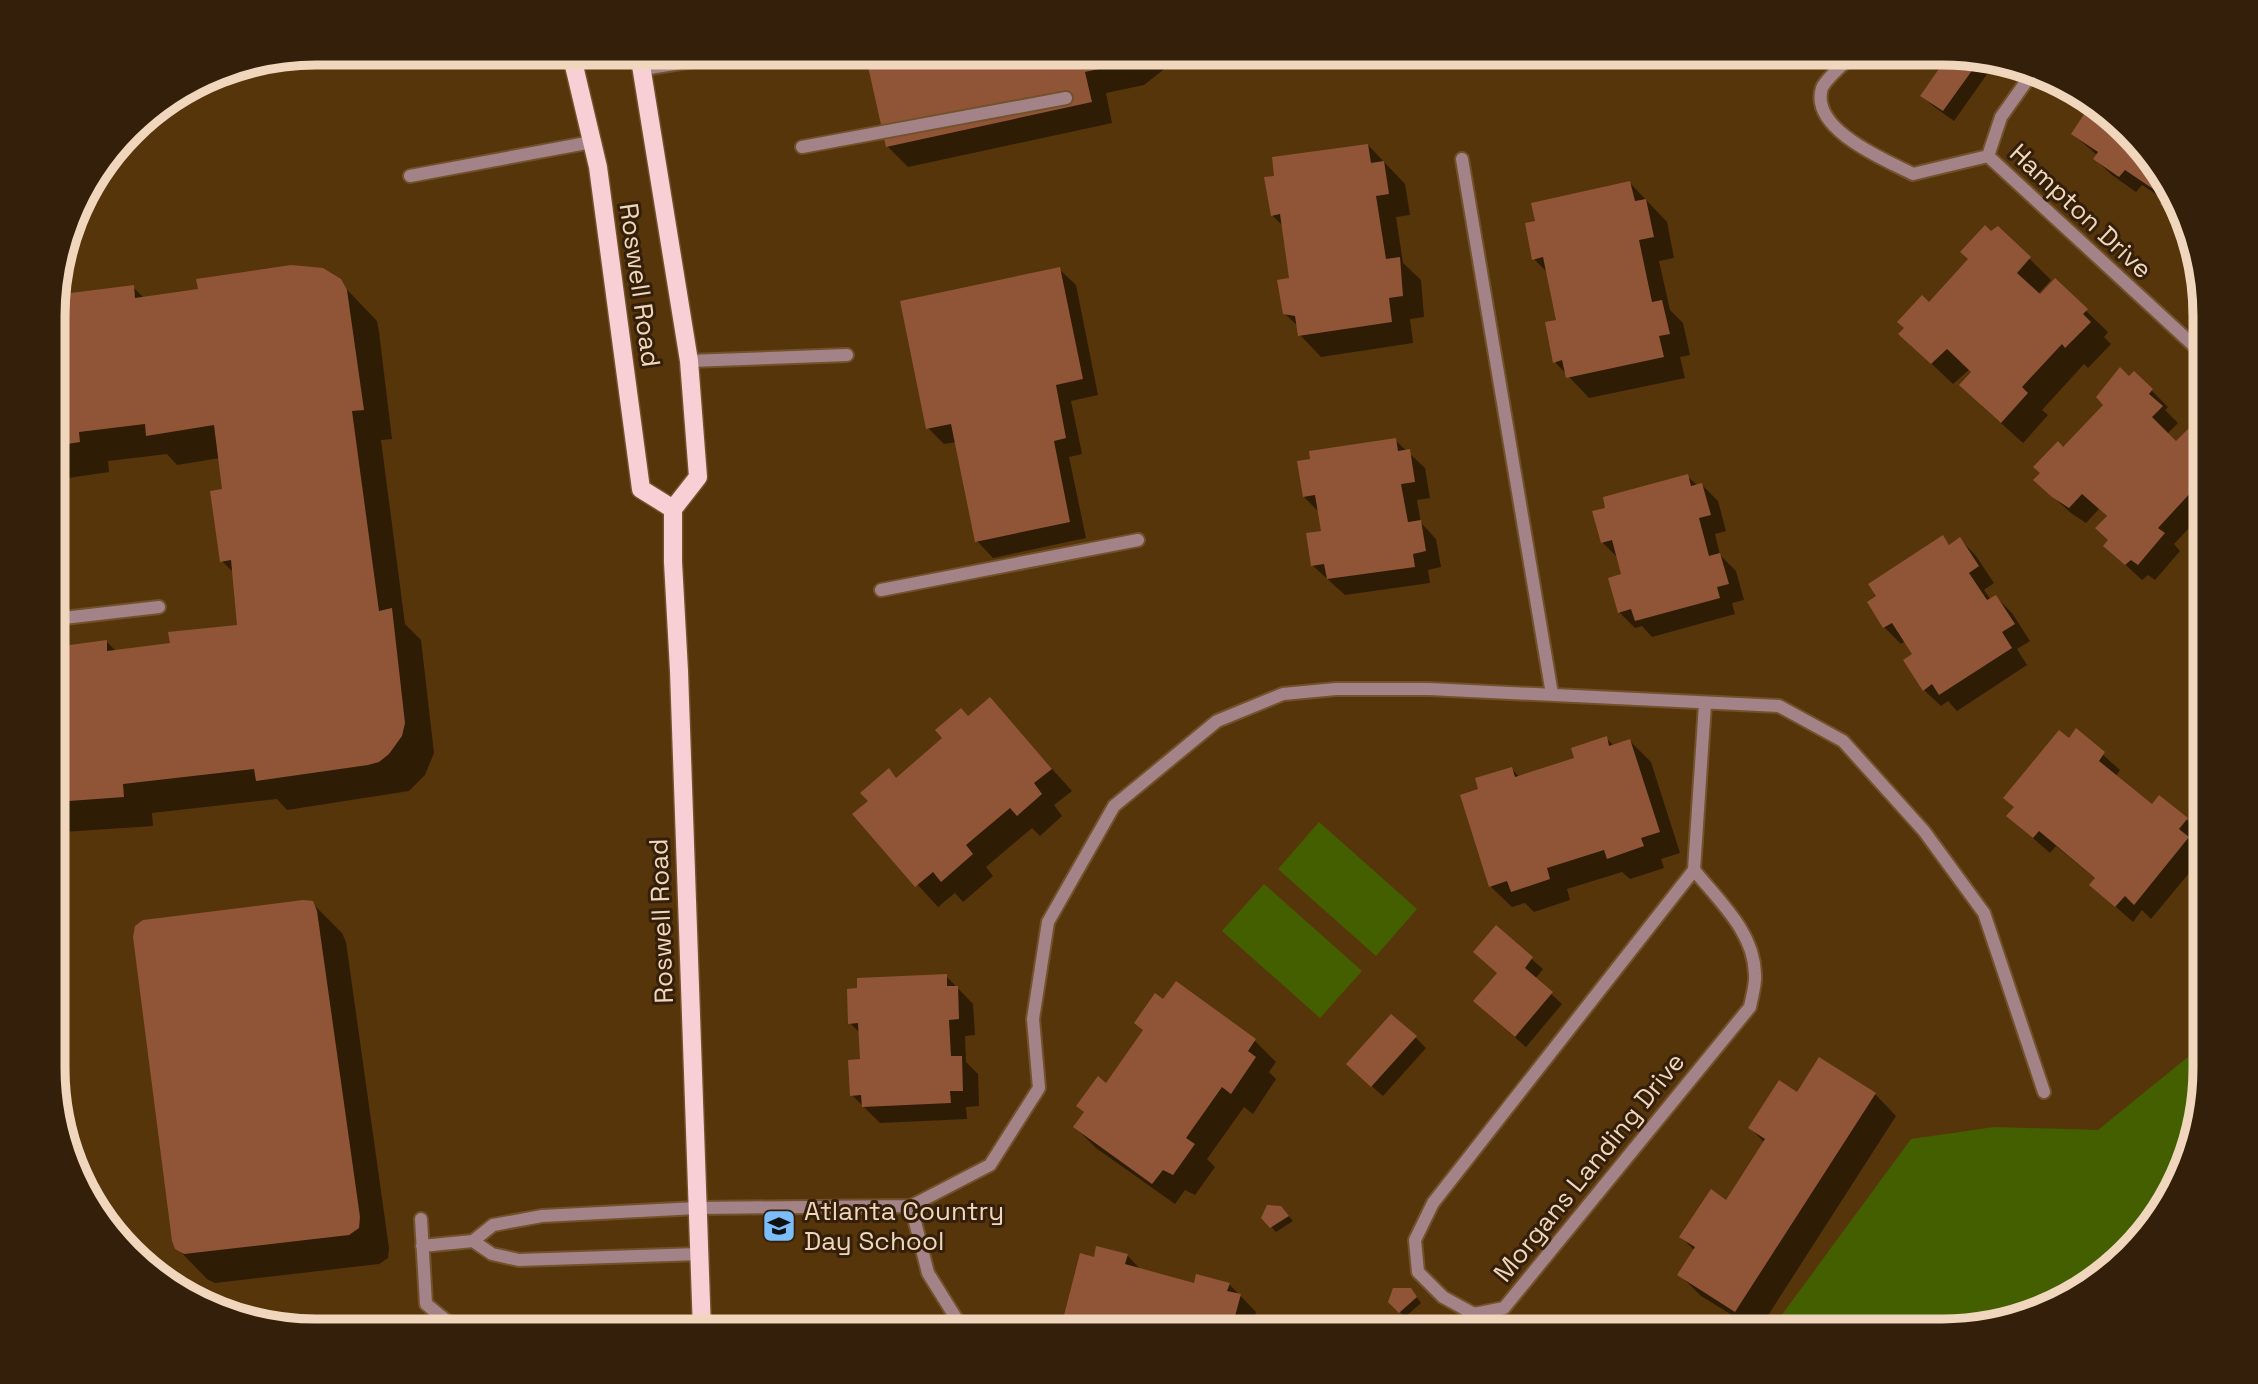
<svg xmlns="http://www.w3.org/2000/svg" width="2258" height="1384" font-family="'Space Grotesk',sans-serif">
	<style>
		.green { fill: #435f00 }
		.shadow { fill: #0007 }
		.building { fill: #905537 }
		.lines { fill: none; stroke-linecap: round; stroke-linejoin: round }
		.minor-casing { stroke: #72522b; stroke-width: 16 }
		.major-casing { stroke: #72522b; stroke-width: 21 }
		.minor { stroke: #a38388; stroke-width: 12 }
		.major { stroke: #f7cfd5; stroke-width: 18 }
		.labels { text-anchor: middle; stroke-width: 6; stroke-linejoin: round; paint-order: stroke }
		.street-label { font-size: 26px; fill: #f0d6bc; stroke: #331f0a }
		.poi-label { font-size: 26px; fill: #f0d6bc; stroke: #331f0a; text-anchor: start }
		.rim { fill: none; stroke: #f0d6bc; stroke-width: 9 }
	</style>
	<rect width="100%" height="100%" fill="#56350b"/>
	<path class="green" d="M1319,822L1417,909L1376,956L1278,869Z
		M1264,884L1362,971L1320,1018L1222,931Z
		M2205,1039V1085L2192,1153L2161,1214L2074,1296L1959,1331H1770L1911,1139L1994,1127L2098,1130L2194,1052Z"/>
	<path class="shadow" d="M867,53H1164L1167,67L1144,85L1106,93L1112,123L908,167L887,146Z
		M1952,54L1997,60L1954,121L1933,106L1922,96Z
		M2099,108L2170,184L2182,222L2163,204L2165,200L2142,185L2136,192L2112,175L2095,159L2098,156L2073,134Z
		M1368,145L1405,184L1410,215L1396,217L1403,263L1421,280L1424,317L1410,319L1413,343L1321,357L1300,335L1299,327L1284,313L1291,279L1283,226L1272,215Z
		M1630,183L1667,222L1674,258L1659,261L1670,310L1683,323L1690,355L1680,357L1685,378L1589,398L1555,362L1558,321L1548,273L1534,259Z
		M1998,228L2051,280L2038,294L2041,297L2055,281L2108,332L2104,337L2111,344L2088,368L2084,364L2042,410L2048,415L2023,443L1982,406L1973,372L1970,369L1953,384L1900,334Z
		M1059,269L1076,285L1098,395L1071,401L1082,454L1069,457L1086,538L993,558L977,541L957,442L944,444L928,428Z
		M332,274L377,321L379,332L392,439L381,440L405,624L421,640L434,753L425,775L409,791L287,810L277,799L152,813L153,826L63,832L55,830V648L106,641L116,651L172,645L239,626L234,573L222,561L224,491L220,458L177,465L167,454L108,461L109,472L55,480V297L133,287L145,299Z
		M2134,373L2168,407L2165,410L2178,423L2167,434L2176,443L2203,446L2205,444V511L2174,544L2180,551L2155,580L2148,575L2142,580L2105,546L2110,540L2108,517L2099,509L2086,523L2071,513L2052,496L2064,449Z
		M1395,440L1425,468L1430,498L1417,500L1421,523L1436,539L1441,567L1428,570L1430,583L1345,595L1312,565L1323,532L1319,512L1304,497Z
		M1687,476L1698,486L1702,485L1718,501L1726,531L1715,534L1720,555L1736,571L1744,600L1732,603L1735,614L1652,637L1642,626L1635,628L1619,612L1623,575L1618,558L1602,542Z
		M1942,538L1951,546L1960,539L1976,556L1994,583L1984,590L1991,600L1996,597L2012,613L2030,641L2017,649L2027,665L1957,711L1948,701L1941,706L1924,690L1914,655L1905,641L1901,644L1884,627L1869,603Z
		M990,700L1072,791L1054,805L1062,816L1040,836L1032,828L986,867L993,876L963,902L955,893L938,907L854,815Z
		M2076,731L2120,770L2115,777L2152,807L2187,820L2203,836L2195,845L2204,855L2151,919L2142,910L2133,922L2091,885L2096,879L2056,846L2050,853L2008,816Z
		M1606,738L1614,746L1630,741L1651,762L1680,853L1661,859L1664,868L1630,879L1622,872L1567,889L1570,900L1534,912L1525,903L1512,907L1490,886L1480,791L1512,769L1520,778L1577,759Z
		M312,903L342,933L346,942L389,1248L388,1258L379,1264L215,1283L207,1279L177,1248Z
		M1496,928L1543,969L1535,979L1562,1004L1526,1047L1486,1012L1499,974Z
		M946,976L973,1004L975,1035L965,1036L966,1062L978,1074L979,1106L966,1107L967,1119L880,1123L852,1095L862,1061L860,1033L850,1023Z
		M1415,1037L1426,1048L1383,1096L1359,1075Z
		M1255,1041L1276,1062L1269,1072L1276,1079L1253,1114L1244,1107L1207,1159L1215,1167L1195,1195L1185,1190L1175,1204L1096,1148L1075,1127L1106,1085Z
		M1875,1094L1896,1116L1758,1331L1701,1296L1680,1275L1695,1251L1681,1237L1727,1202L1765,1143L1750,1128Z
		M1286,1213L1293,1221L1276,1232L1263,1218Z
		M1082,1255L1095,1259L1127,1255L1142,1271L1195,1285L1229,1284L1256,1312L1251,1331H1062Z
		M1415,1295L1421,1303L1405,1317L1390,1302Z"/>
	<path class="building" d="M865,53H1138L1123,64L1085,72L1092,102L886,147Z
		M1950,53L1981,58L1943,111L1920,96Z
		M2098,107L2170,184L2180,217L2160,204L2165,197L2125,170L2119,177L2093,159L2098,152L2071,134L2088,108L2095,112Z
		M1368,144L1371,163L1384,161L1389,194L1376,196L1386,259L1400,257L1403,296L1389,298L1392,322L1298,336L1295,316L1283,314L1277,280L1289,278L1280,214L1271,216L1264,177L1274,176L1272,157Z
		M1630,181L1635,201L1646,199L1654,237L1639,240L1652,302L1662,300L1670,334L1659,336L1664,357L1566,378L1562,360L1553,363L1545,322L1556,320L1543,257L1532,260L1525,223L1535,221L1531,203Z
		M1985,225L1991,231L1998,226L2031,257L2017,273L2040,294L2055,278L2088,309L2083,314L2091,322L2065,348L2062,344L2022,387L2028,393L2001,423L1959,385L1971,372L1947,349L1931,364L1898,334L1904,328L1897,322L1922,295L1929,302L1968,259L1960,252Z
		M291,265L323,268L341,279L347,290L364,410L352,411L379,611L392,608L405,723L402,736L389,754L379,762L368,765L256,781L254,769L123,784L124,797L55,802V647L107,640V651L170,643L168,632L237,625L231,560L220,562L210,491L222,489L214,425L146,436L145,424L79,432L80,442L55,446V295L134,285L135,298L198,289L196,279Z
		M1060,267L1083,379L1056,385L1066,438L1054,441L1070,522L975,542L951,424L926,429L900,301Z
		M2120,367L2129,376L2134,371L2153,389L2149,394L2163,406L2152,417L2176,441L2188,429L2203,444L2205,442V491L2201,495L2194,489L2158,528L2165,533L2138,565L2131,560L2125,565L2103,546L2108,540L2095,528L2107,516L2082,494L2069,508L2052,497L2033,480L2040,473L2033,467L2058,441L2063,447L2103,405L2096,397Z
		M1396,438L1398,451L1410,449L1415,482L1401,484L1408,522L1421,520L1426,551L1413,554L1415,567L1327,579L1324,564L1311,566L1306,533L1321,531L1315,495L1303,497L1297,461L1310,459L1309,451Z
		M1688,474L1691,486L1702,483L1711,515L1699,518L1709,556L1720,553L1729,584L1717,587L1720,598L1635,621L1631,609L1618,613L1608,578L1621,574L1612,540L1601,543L1592,511L1605,508L1603,497Z
		M1943,535L1949,545L1960,537L1979,566L1969,573L1987,600L1996,595L2015,624L2002,632L2012,648L1939,695L1932,684L1923,691L1903,660L1912,654L1892,623L1883,628L1867,602L1876,596L1868,584Z
		M990,697L1052,769L1034,783L1042,794L1017,816L1010,808L966,845L973,854L941,882L933,872L915,887L852,814L868,801L860,793L889,768L896,778L942,738L935,730L961,708L968,716Z
		M2076,728L2105,752L2099,761L2152,804L2159,795L2188,818L2179,829L2189,837L2134,905L2125,896L2115,907L2089,885L2095,878L2039,831L2033,838L2006,816L2014,807L2003,798L2059,730L2069,738Z
		M1607,736L1609,746L1630,739L1660,832L1641,838L1644,846L1607,859L1604,850L1547,868L1550,879L1511,892L1507,881L1489,887L1460,795L1478,789L1475,778L1512,767L1515,777L1574,758L1571,748Z
		M303,900L313,901L317,911L360,1217L359,1228L349,1235L184,1254L175,1249L172,1241L133,937L135,926L143,920Z
		M1496,925L1533,957L1525,968L1553,992L1515,1037L1473,1001L1497,973L1473,952Z
		M947,974V986H958L959,1019L949,1020L951,1056H962L963,1091H950L951,1103L862,1107L861,1095L850,1096L848,1060L860,1059L858,1023L848,1024L847,989L857,988V978Z
		M1176,981L1256,1039L1248,1051L1256,1057L1231,1094L1222,1087L1186,1138L1195,1144L1173,1175L1163,1170L1152,1184L1073,1127L1084,1112L1076,1106L1098,1076L1106,1083L1143,1030L1134,1023L1155,993L1163,999Z
		M1391,1014L1417,1036L1371,1087L1346,1064Z
		M1819,1057L1876,1093L1735,1312L1677,1275L1695,1247L1679,1237L1711,1189L1726,1200L1765,1139L1748,1128L1779,1080L1797,1092Z
		M1267,1205L1281,1206L1289,1216L1270,1228L1261,1218Z
		M1096,1246L1128,1254L1125,1264L1194,1283L1196,1274L1230,1283L1227,1291L1241,1294L1231,1331H1060L1080,1253L1094,1257Z
		M1393,1288H1411L1417,1297L1399,1313L1388,1302Z
		M1586,1316L1592,1325L1601,1318L1611,1331H1565Z"/>
	<g class="lines">
		<defs>
			<path id="minor" d="M1855,53C1847,61 1826,78 1822,88C1809,129 1885,160 1913,174L1988,156L2205,356
				M643,69L743,53
				M802,147L1066,98
				M1988,156L2001,117L2033,72
				M1462,159L1552,694
				M410,176L592,142
				M689,361L847,355
				M881,590L1138,540
				M55,619L159,607
				M1694,870C1719,901 1754,932 1755,974C1756,984 1752,996 1750,1007L1504,1308L1474,1314L1443,1297L1418,1272L1415,1240L1433,1203L1694,870L1705,704
				M911,1206L928,1273L964,1331
				M421,1219L426,1304L459,1331
				M473,1241L492,1254L519,1260L699,1254
				M422,1246L473,1241L493,1225L542,1216L697,1208L911,1206L990,1165L1039,1088L1033,1019L1048,922L1114,806L1217,721L1283,694L1336,689H1429L1779,706L1843,741L1924,831L1984,913L2044,1092"/>
			<path id="major" d="M571,53L598,167L641,489L673,509
				M639,53L689,361L698,477L673,509V562L679,671L702,1331"/>
		</defs>
		<use href="#minor" class="minor-casing"/>
		<use href="#major" class="major-casing"/>
		<use href="#minor" class="minor"/>
		<use href="#major" class="major"/>
	</g>
	<defs>
		<symbol id="school-square" viewBox="-11 -11 22 22"><rect x="-9" y="-9" width="18" height="18" rx="4" fill="#7cbef9" stroke="#331f0a"/><path d="M0-5L7-2L0 1L-7-2ZM-4 1L0 2.5L4 1V4Q0 6-4 4Z" fill="#111"/></symbol>
	</defs>
	<g fill-rule="evenodd">
		<use href="#school-square" x="760" y="1207" width="38" height="38"/>
	</g>
	<g class="labels">
		<g class="street-label">
			<text transform="translate(2081 211) rotate(43)" y="9">Hampton Drive</text>
			<text transform="translate(640 285) rotate(82)" y="9">Roswell Road</text>
			<text transform="translate(661 921) rotate(-92)" y="9">Roswell Road</text>
			<text transform="translate(1589 1167) rotate(-51)" y="9">Morgans Landing Drive</text>
		</g>
		<g class="poi-label">
			<text x="804" y="1220">Atlanta Country<tspan x="804" dy="30">Day School</tspan></text>
		</g>
	</g>
	<path d="M0 0H2258V1384H0ZM316 65H1942A251 251 0 0 1 2193 316V1068A251 251 0 0 1 1942 1319H316A251 251 0 0 1 65 1068V316A251 251 0 0 1 316 65Z" fill="#331f0a" fill-rule="evenodd"/>
	<path class="rim" d="M316 65H1942A251 251 0 0 1 2193 316V1068A251 251 0 0 1 1942 1319H316A251 251 0 0 1 65 1068V316A251 251 0 0 1 316 65Z"/>
</svg>
